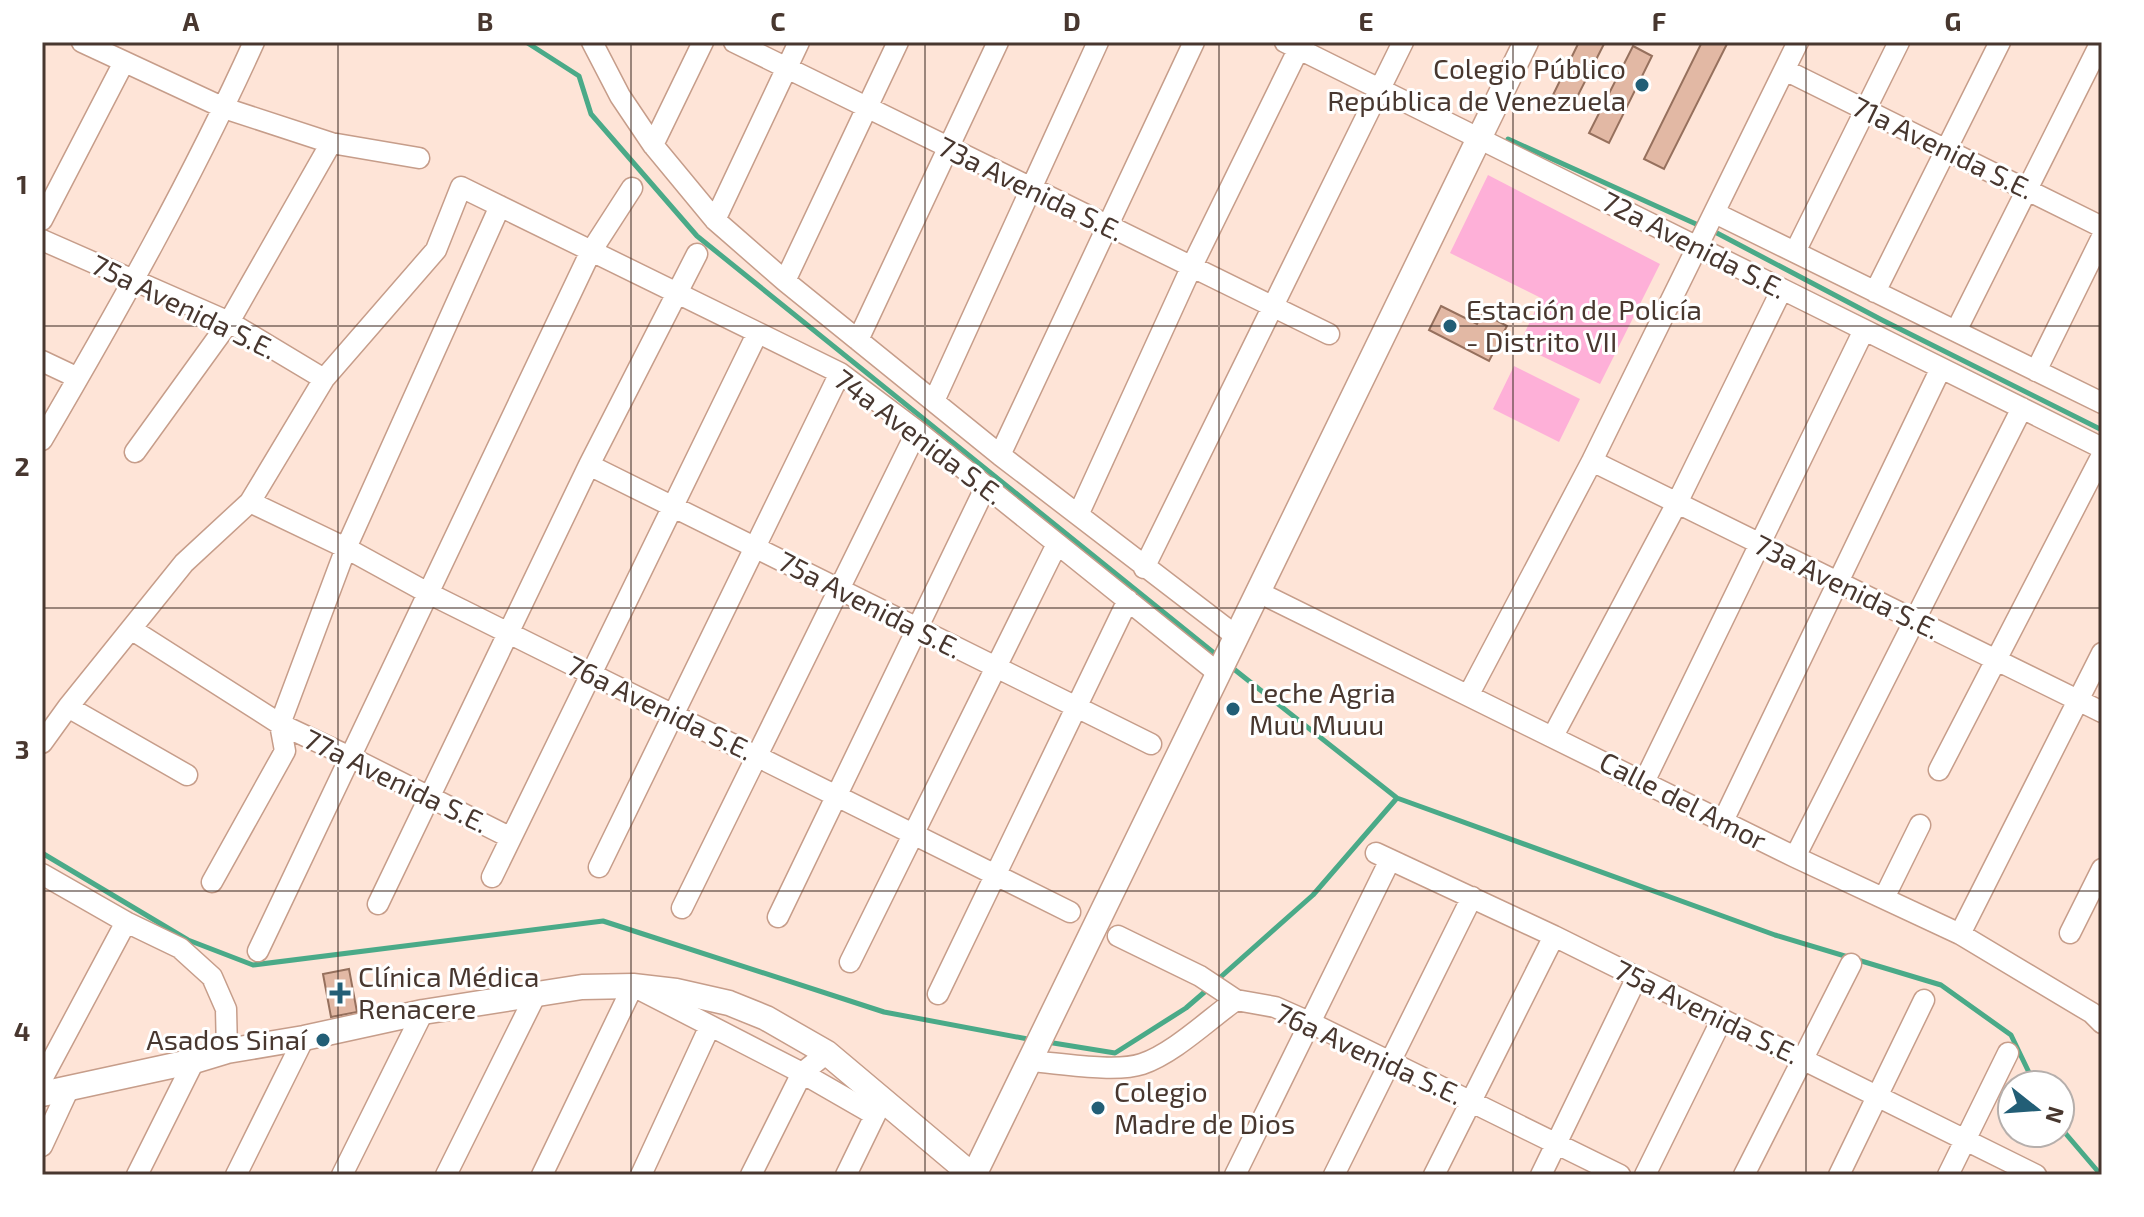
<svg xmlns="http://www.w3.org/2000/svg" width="2144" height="1217" font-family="'Exo 2',sans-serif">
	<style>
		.green { fill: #feb0d8 }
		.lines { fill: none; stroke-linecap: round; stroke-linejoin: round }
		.stream { stroke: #4aaa88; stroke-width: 5 }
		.building { fill: #e2b8a4; stroke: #96705d; stroke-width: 2 }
		.minor-casing { stroke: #c69d8a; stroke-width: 23 }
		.tertiary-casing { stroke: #c69d8a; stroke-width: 27 }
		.minor { stroke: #fff; stroke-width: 20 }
		.tertiary { stroke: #fff; stroke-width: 24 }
		.grid { fill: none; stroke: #48372f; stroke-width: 2; stroke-opacity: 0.55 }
		.poi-dot { fill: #225e76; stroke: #fff; stroke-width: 3 }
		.labels { text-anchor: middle; stroke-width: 6; stroke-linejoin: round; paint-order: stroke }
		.poi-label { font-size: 28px; fill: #48372f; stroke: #fff; text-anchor: start }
		.street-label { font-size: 28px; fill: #48372f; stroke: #fff }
		.neatline { fill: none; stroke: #48372f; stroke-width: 3 }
		.grid-label { font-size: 26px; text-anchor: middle; font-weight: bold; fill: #48372f }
	</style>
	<rect width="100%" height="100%" fill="#fee4d7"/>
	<path class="green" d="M1488,175L1660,264L1600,384L1519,345L1541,298L1450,253Z
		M1514,366L1580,399L1559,442L1493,409Z"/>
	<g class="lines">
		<path class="stream" d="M526,42L579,76L591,114L697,236L1219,657
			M1508,139L1696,224
			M1715,232L1882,320L2102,430
			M1230,666L1397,798L1775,935L1941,985L2011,1035L2035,1085
			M42,853L188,940L253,965L603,921L884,1012L1033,1040
			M1215,982L1313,895L1397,798
			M1047,1042L1115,1053L1186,1008L1208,989
			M2060,1127L2101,1175"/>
	</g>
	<path class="building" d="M1579,42H1605L1569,113L1549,103Z
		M1702,42H1728L1664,169L1644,159Z
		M1633,46L1652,56L1609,143L1589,133Z
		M1441,306L1477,324L1483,313L1507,326L1489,361L1429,330Z
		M349,969L357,1012L331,1017L323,974Z"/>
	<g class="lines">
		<defs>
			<path id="minor" d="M82,42L224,108L331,143L419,158
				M592,42L620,96L653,145L715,220L730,233L785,281L1000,455L1236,636
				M734,42L1329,334
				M1285,42L2102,448
				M1785,70L2102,227
				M653,145L703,42
				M1715,213L2102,403
				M42,220L124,62
				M715,220L799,42
				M42,240L229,322L324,379
				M1795,252L1899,42
				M785,281L898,42
				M1875,292L2000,42
				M1956,331L2101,42
				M858,340L998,42
				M42,361L78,378
				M2036,371L2102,237
				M934,401L1098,42
				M42,440C117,312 193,177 254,42
				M135,452L229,322L331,143
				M1000,455L1194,42
				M1592,461L2102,712
				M589,465L1151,744
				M250,502L346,548L428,593L1070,912
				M1079,513L1191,268L1302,42
				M1144,568L1403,42
				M1258,592L1795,857L1960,934L2092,1013L2102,1023
				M131,629L280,724L350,757L511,838
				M1469,694L1592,461L1798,42
				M68,707L187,775
				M1553,736L1677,503L1782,289
				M42,743L68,707L184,563L250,502L324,379L436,250L461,187L840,373L917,431L1218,673
				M1939,770L2102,455
				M1644,782L1864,330
				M1723,821L1941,368
				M1376,853L1554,936L2036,1175
				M1795,857L2022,408
				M599,867L840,373
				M42,874L126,922L180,948L212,977L226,1009L227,1051
				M492,877L757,334
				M212,882L285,751L280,724L346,548L500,206
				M1884,898L1920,825
				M378,904L589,465L697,254
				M682,908L917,431
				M778,917L986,486
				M2070,933L2102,869
				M1960,934L2102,653
				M1118,936L1200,976L1236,1000L1275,1007L1309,1022L1620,1175
				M258,951L590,253L632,188
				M850,962L1057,544
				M938,994L1128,600
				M1029,1061C1059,1063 1115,1073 1142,1064C1174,1053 1208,1020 1236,1000
				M42,1079L126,922
				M42,1146L69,1088
				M137,1175L194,1061
				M236,1175L304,1038
				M342,1175L423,1012
				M446,1175L536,994
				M542,1175L633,986L802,1073L827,1053
				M641,1175L709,1028
				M751,1175L802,1073L875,1115
				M846,1175L881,1103
				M1235,1175L1390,860
				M1334,1175L1472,897
				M1434,1175L1554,936
				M1541,1175L1637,977
				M1645,1175L1722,1019
				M1744,1175L1851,964
				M1839,1175L1924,1000
				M1948,1175L2008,1053"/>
			<path id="tertiary" d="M42,1094L194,1061L227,1051L304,1038L423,1012L582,987L633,986L676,991L729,1003L766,1018L827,1053L972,1175
				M974,1175L1526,42"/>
		</defs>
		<use href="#minor" class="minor-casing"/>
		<use href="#tertiary" class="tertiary-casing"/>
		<use href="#minor" class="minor"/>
		<use href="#tertiary" class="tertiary"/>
	</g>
	<path class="grid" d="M338,42V1175M631,42V1175M925,42V1175M1219,42V1175M1513,42V1175M1806,42V1175M42,326H2102M42,608H2102M42,891H2102"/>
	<g class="poi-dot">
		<circle cx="1642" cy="85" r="8"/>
		<circle cx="1450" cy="326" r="8"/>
		<circle cx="1233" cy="709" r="8"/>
		<path d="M336 981h8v8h8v8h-8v8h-8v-8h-8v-8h8z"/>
		<circle cx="323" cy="1040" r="8"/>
		<circle cx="1098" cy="1108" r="8"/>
	</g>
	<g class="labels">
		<g class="poi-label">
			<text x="1626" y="79" text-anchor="end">Colegio Público<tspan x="1626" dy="32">República de Venezuela</tspan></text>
			<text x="1466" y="320">Estación de Policía<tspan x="1466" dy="32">- Distrito VII</tspan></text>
			<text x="1249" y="703">Leche Agria<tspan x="1249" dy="32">Muu Muuu</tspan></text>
			<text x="358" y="987">Clínica Médica<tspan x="358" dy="32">Renacere</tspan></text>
			<text x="307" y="1050" text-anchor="end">Asados Sinaí</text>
			<text x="1114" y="1102">Colegio<tspan x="1114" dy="32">Madre de Dios</tspan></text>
		</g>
		<g class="street-label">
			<text transform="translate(1943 148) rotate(26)" y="10">71a Avenida S.E.</text>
			<text transform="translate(1031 189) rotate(26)" y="10">73a Avenida S.E.</text>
			<text transform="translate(1694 245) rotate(27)" y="10">72a Avenida S.E.</text>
			<text transform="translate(184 307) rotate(26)" y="10">75a Avenida S.E.</text>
			<text transform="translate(919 437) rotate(37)" y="10">74a Avenida S.E.</text>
			<text transform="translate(1847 587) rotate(26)" y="10">73a Avenida S.E.</text>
			<text transform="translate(870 605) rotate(27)" y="10">75a Avenida S.E.</text>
			<text transform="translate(660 708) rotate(26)" y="10">76a Avenida S.E.</text>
			<text transform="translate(396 781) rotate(26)" y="10">77a Avenida S.E.</text>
			<text transform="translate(1683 801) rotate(27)" y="10">Calle del Amor</text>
			<text transform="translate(1707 1012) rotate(26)" y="10">75a Avenida S.E.</text>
			<text transform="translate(1369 1054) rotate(25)" y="10">76a Avenida S.E.</text>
		</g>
	</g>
	<rect width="2144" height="1217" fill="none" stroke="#ffffff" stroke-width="88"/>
	<g transform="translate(2036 1109) rotate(107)"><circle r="38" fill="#ffffff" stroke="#b6afac" stroke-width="2"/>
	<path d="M0-6L14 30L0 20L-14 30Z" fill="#225e76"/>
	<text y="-12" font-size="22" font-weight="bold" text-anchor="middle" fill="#48372f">N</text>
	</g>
	<rect x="44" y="44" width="2056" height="1129" class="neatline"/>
	<g class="grid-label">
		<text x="191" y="31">A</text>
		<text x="485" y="31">B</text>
		<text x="778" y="31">C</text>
		<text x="1072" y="31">D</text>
		<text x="1366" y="31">E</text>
		<text x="1659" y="31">F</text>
		<text x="1953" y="31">G</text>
		<text x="22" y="194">1</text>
		<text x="22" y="476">2</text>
		<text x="22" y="759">3</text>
		<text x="22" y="1041">4</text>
	</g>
</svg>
